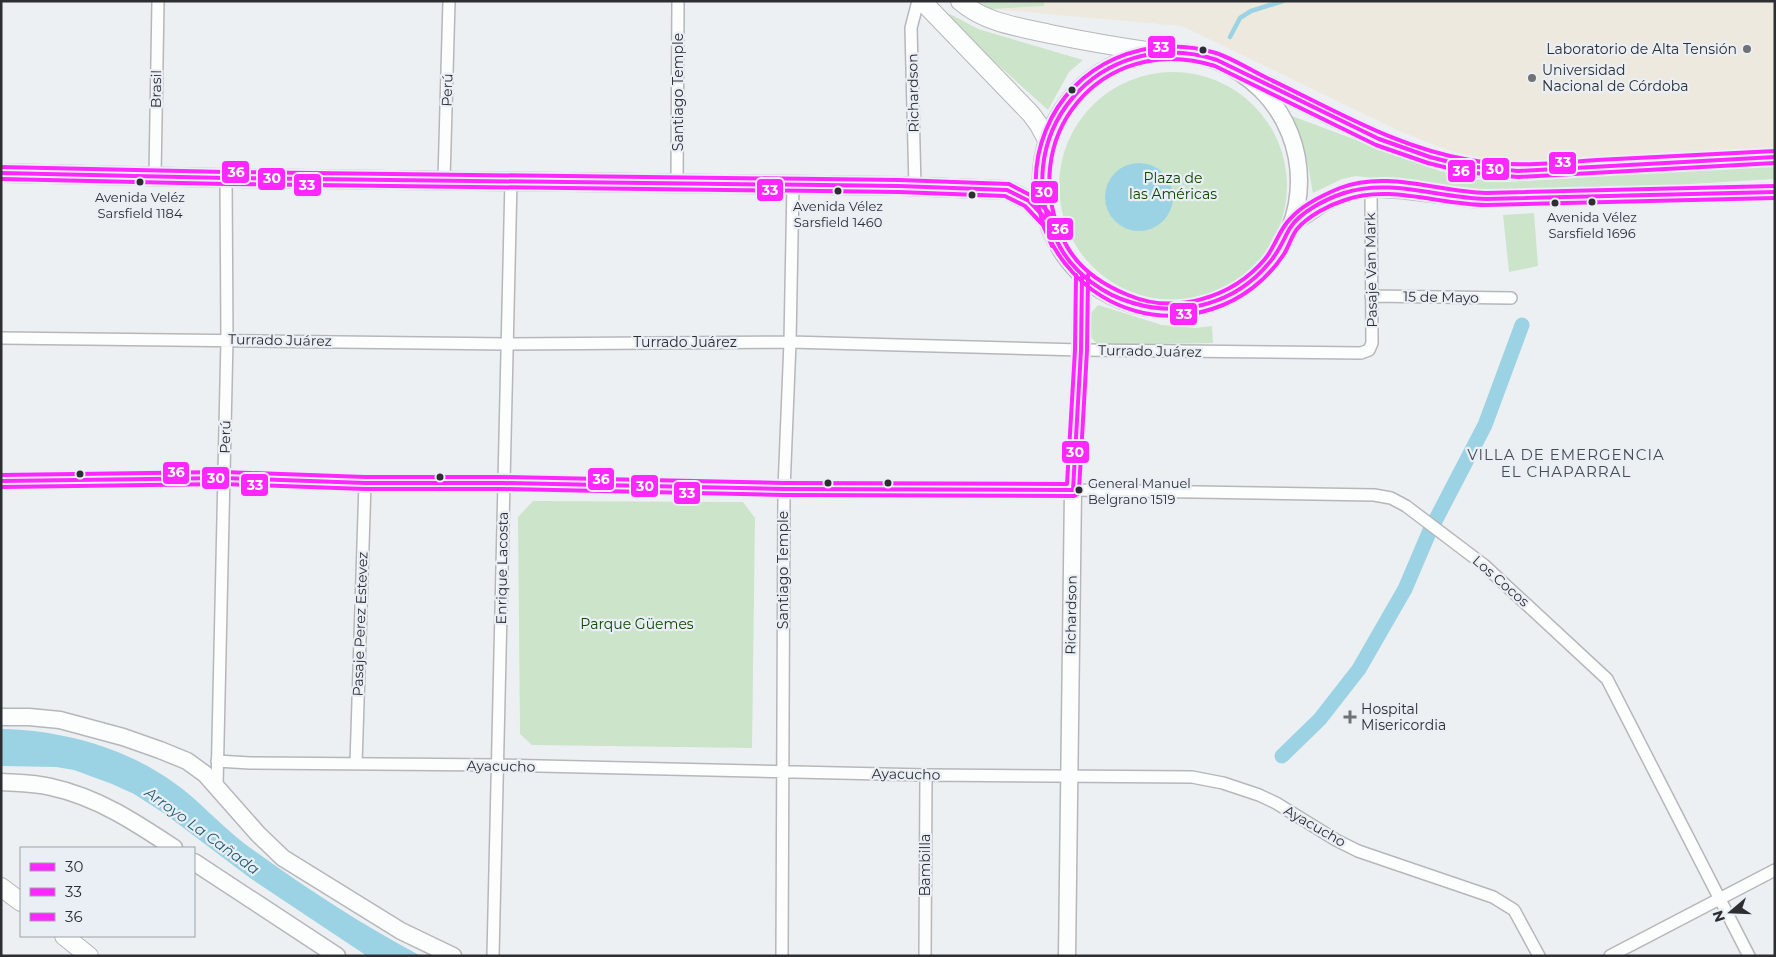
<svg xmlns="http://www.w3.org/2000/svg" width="1776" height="957" font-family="Montserrat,sans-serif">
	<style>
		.education { fill: #eee9df }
		.green { fill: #cce4ca }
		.water { fill: #9cd3e4 }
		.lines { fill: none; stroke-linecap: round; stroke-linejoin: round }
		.stream { stroke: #9cd3e4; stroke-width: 4.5 }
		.canal { stroke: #9cd3e4; stroke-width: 15 }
		.minor-casing { stroke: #b5b7ba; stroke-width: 14 }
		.secondary-casing { stroke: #b5b7ba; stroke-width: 19 }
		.primary-casing { stroke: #b5b7ba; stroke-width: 20 }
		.minor { stroke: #fcfdfd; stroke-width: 11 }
		.secondary { stroke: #fcfdfd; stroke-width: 16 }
		.primary { stroke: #fcfdfd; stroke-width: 18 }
		.bus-1-casing { stroke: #eaeff6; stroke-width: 8 }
		.bus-2-casing { stroke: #eaeff6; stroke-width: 8 }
		.bus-3-casing { stroke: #eaeff6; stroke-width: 8 }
		.bus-1 { stroke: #fe27ff; stroke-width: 4 }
		.bus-2 { stroke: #fe27ff; stroke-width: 4 }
		.bus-3 { stroke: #fe27ff; stroke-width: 4 }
		.poi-dot { fill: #707275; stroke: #eaeff6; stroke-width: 2 }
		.bus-dot { fill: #2c2e31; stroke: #eaeff6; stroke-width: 2 }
		.labels { text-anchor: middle; stroke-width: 4.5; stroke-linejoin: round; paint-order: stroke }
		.bus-label { font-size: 13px; fill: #2c2e31; stroke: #eaeff6 }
		.poi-label { font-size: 14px; fill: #2c2e31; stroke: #eaeff6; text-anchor: start }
		.street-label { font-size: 14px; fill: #2c2e31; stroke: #eaeff6 }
		.park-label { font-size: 14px; fill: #0d4600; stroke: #eaeff6 }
		.neighbourhood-label { font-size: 15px; letter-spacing: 1px; fill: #484c52; stroke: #eaeff6 }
		.water-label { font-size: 15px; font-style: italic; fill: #1f5e6e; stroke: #eaeff6 }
		.line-badge { stroke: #eaeff6; stroke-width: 2 }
		.badge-label { font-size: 14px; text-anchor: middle; font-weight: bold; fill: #fff }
	</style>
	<rect width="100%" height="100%" fill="#edf0f3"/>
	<path class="education" d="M978,1H1775V148L1517,165L1449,151L1397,130L1182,26L991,9Z"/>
	<path class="green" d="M978,1H1044V6L991,9Z
		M950,14L978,29L1083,60L1069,72L1048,110L946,18Z
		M1059 186a114 114 0 1 1 228 0a114 114 0 1 1-228 0Z
		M1289,115L1440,171L1473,179L1508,182L1775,165V179L1506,195L1356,176L1342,179L1313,193C1308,166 1305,138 1289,115Z
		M1534,213L1538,266L1509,272L1503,215Z
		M1098,305L1162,325L1195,328L1212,326L1213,343L1100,345C1087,338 1089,328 1089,315Z
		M533,501L743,502L755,518L752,748L532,745L520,734L518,517Z"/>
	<path class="water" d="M1105 197a34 34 0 1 1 68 0a34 34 0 1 1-68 0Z
		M1,729C61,730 124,747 173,782C199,800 220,825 245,844C301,885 360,924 421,956H367L250,878L165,814L134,794L112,784L74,770L56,767L1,766Z"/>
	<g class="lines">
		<path class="stream" d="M1230,37L1240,18L1251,11L1283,1"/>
		<path class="canal" d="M1434,523L1485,425L1522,325
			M1282,756L1320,719L1359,669L1405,589L1431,528"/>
		<defs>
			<path id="minor" d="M155,176L158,1
				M444,179L449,1
				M677,183L678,1
				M915,187L911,28L918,1
				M1371,296L1511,298
				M1,338L507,344L790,342L1081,350L1361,353L1369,350L1372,343L1371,188
				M1,481L224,478L365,483H504L784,489L1073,490L1374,495L1391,498L1406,506L1484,565L1607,679L1749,956
				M217,761L250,763L498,765L926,775L1192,777L1223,783L1259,795L1276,803L1336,840L1358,851L1493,897L1514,910L1539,956
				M356,764L365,483
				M217,786L227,339L226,178
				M493,956L511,180
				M782,956L784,489L790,342L793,184
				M925,956L926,775
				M1610,956L1775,870"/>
			<path id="secondary" d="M1041 181a129 129 0 1 1 258 0a129 129 0 1 1-258 0Z
				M1258,80C1340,120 1424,171 1518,171L1775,157
				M1293,223L1323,203L1344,193L1371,188L1403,190L1475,199L1775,192
				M1,717H29L60,720L123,737L160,750L187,761L205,774L258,834L283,858L401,931L453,956
				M1,782C18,783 35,783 51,787C97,797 135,822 174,848
				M194,862L337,956
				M1067,956L1073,490L1081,350L1082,275"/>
			<path id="primary" d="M922,1L1031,114L1039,125L1047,140
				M960,1C985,23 1019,27 1050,34C1084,41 1119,47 1153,52
				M1,173L226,178L899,186L1007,190L1029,201L1048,221
				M1,887L21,902
				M64,936L89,956"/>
		</defs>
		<use href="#minor" class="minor-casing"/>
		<use href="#secondary" class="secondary-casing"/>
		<use href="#primary" class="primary-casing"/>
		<use href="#minor" class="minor"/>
		<use href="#secondary" class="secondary"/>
		<use href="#primary" class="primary"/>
		<defs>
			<path id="bus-1" d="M1775,157L1518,171L1465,166L1430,157L1379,139L1217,60C1099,22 1001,138 1060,247C1075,274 1104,295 1133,303C1183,318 1236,303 1269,263C1279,252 1283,240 1290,228C1300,212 1326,199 1344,193C1390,178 1439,198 1486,199L1775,192
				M1,173L226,178L899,186L1007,190L1029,201L1048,221L1058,243
				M1,481L224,478L365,483H504L784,489L1073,490L1081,350L1082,275"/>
			<path id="bus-2" d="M1775,151C1716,154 1656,157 1597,160C1555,163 1512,168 1470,160C1397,148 1333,109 1267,78C1250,70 1234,59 1216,53C1147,32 1073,63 1046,130C1003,235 1104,344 1212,309C1241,300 1267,280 1284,254C1289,246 1291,237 1297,229C1308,216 1329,205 1345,200C1389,184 1440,205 1486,205L1775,198
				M1,179L226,184L899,192L1005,196L1025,206L1043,225L1052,246
				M1,487L224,484L365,489H504L784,495L1074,496L1078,494L1079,490L1087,350L1088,275"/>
			<path id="bus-3" d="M1775,163L1518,177L1464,172L1428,163L1376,145L1215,66C1102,30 1012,139 1065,243C1078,268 1103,285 1128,295C1175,315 1232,298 1265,259C1275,247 1279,230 1290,219C1302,205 1323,195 1340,188C1387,170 1438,192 1486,193L1775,186
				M1,167L226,172L899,180L1009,184L1034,197L1053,217L1064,240
				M1,475L224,472L365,477H504L784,483L1067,484L1075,350L1076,275"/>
		</defs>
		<use href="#bus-1" class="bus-1-casing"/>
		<use href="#bus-2" class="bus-2-casing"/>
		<use href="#bus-3" class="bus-3-casing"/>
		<use href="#bus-1" class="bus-1"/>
		<use href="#bus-2" class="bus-2"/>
		<use href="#bus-3" class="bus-3"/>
	</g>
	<g class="poi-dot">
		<circle cx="1747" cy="49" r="5"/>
		<circle cx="1532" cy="78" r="5"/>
		<path d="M1347.5 709.5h5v5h5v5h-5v5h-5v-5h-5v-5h5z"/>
	</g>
	<g class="bus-dot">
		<circle cx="1203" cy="50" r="4.5"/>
		<circle cx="1072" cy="90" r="4.5"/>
		<circle cx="140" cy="182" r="4.5"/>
		<circle cx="838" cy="191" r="4.5"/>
		<circle cx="972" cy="195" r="4.5"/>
		<circle cx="1592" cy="202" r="4.5"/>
		<circle cx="1555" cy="203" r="4.5"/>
		<circle cx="80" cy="474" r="4.5"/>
		<circle cx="440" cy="477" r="4.5"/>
		<circle cx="828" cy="483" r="4.5"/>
		<circle cx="888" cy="483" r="4.5"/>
		<circle cx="1079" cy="490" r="4.5"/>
	</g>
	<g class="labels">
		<g class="bus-label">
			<text x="140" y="202">Avenida Veléz<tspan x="140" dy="16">Sarsfield 1184</tspan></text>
			<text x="838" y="211">Avenida Vélez<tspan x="838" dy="16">Sarsfield 1460</tspan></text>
			<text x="1592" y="222">Avenida Vélez<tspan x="1592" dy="16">Sarsfield 1696</tspan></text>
			<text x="1088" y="488" text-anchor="start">General Manuel<tspan x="1088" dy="16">Belgrano 1519</tspan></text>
		</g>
		<g class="poi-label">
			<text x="1737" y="54" text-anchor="end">Laboratorio de Alta Tensión</text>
			<text x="1542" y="75">Universidad<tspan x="1542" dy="16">Nacional de Córdoba</tspan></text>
			<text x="1361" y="714">Hospital<tspan x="1361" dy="16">Misericordia</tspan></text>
		</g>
		<g class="street-label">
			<text transform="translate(156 89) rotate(-89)" y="5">Brasil</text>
			<text transform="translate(447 90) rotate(-88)" y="5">Perú</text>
			<text transform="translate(678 92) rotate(-90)" y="5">Santiago Temple</text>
			<text transform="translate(913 93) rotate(-91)" y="5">Richardson</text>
			<text transform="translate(1371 270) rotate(-91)" y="5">Pasaje Van Mark</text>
			<text transform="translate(1441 297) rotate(1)" y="5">15 de Mayo</text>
			<text transform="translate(280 340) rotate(1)" y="5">Turrado Juárez</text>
			<text x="685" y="347">Turrado Juárez</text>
			<text transform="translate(1150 351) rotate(1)" y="5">Turrado Juárez</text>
			<text transform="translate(225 437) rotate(-89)" y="5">Perú</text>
			<text transform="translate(502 568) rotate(-89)" y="5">Enrique Lacosta</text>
			<text transform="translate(783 570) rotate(-90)" y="5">Santiago Temple</text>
			<text transform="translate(1501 581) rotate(41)" y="5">Los Cocos</text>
			<text transform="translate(1071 615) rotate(-89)" y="5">Richardson</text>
			<text transform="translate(360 624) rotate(-88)" y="5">Pasaje Perez Estevez</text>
			<text transform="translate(501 766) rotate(1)" y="5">Ayacucho</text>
			<text transform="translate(906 774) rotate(1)" y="5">Ayacucho</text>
			<text transform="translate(1315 826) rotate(30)" y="5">Ayacucho</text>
			<text transform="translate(925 865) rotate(-90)" y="5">Bambilla</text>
		</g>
		<g class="park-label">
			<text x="1173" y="183">Plaza de<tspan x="1173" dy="16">las Américas</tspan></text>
			<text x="637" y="629">Parque Güemes</text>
		</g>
		<g class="neighbourhood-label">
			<text x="1566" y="460">VILLA DE EMERGENCIA<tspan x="1566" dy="17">EL CHAPARRAL</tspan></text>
		</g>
		<g class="water-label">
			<text transform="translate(202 831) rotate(36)" y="5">Arroyo La Cañada</text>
		</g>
	</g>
	<g class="line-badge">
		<rect x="1147" y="35" width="29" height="24" rx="5" fill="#fe27ff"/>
		<rect x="1548" y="151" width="29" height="24" rx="5" fill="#fe27ff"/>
		<rect x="1481" y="157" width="29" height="24" rx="5" fill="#fe27ff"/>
		<rect x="1447" y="159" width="29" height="24" rx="5" fill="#fe27ff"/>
		<rect x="221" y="160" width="29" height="24" rx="5" fill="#fe27ff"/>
		<rect x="257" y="167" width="29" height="24" rx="5" fill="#fe27ff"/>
		<rect x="293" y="173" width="29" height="24" rx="5" fill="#fe27ff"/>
		<rect x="756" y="178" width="28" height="24" rx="5" fill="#fe27ff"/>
		<rect x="1030" y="180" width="29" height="24" rx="5" fill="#fe27ff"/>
		<rect x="1046" y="217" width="28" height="24" rx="5" fill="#fe27ff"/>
		<rect x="1169" y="302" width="29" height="24" rx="5" fill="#fe27ff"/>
		<rect x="1061" y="440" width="29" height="24" rx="5" fill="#fe27ff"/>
		<rect x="162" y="461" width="28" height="24" rx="5" fill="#fe27ff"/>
		<rect x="201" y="466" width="29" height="24" rx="5" fill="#fe27ff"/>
		<rect x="587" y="467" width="28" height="24" rx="5" fill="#fe27ff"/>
		<rect x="240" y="473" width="29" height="24" rx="5" fill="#fe27ff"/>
		<rect x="630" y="474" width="29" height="24" rx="5" fill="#fe27ff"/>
		<rect x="673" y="481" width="28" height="24" rx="5" fill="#fe27ff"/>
	</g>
	<g class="badge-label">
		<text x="1161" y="52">33</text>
		<text x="1563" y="167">33</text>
		<text x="1495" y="174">30</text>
		<text x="1461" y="176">36</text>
		<text x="236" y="177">36</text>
		<text x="272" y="183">30</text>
		<text x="307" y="190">33</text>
		<text x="770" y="195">33</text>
		<text x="1044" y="197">30</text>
		<text x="1060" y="234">36</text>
		<text x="1184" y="319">33</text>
		<text x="1075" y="457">30</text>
		<text x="176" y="477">36</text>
		<text x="216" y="483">30</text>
		<text x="601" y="484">36</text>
		<text x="255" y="490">33</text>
		<text x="645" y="491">30</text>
		<text x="687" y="498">33</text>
	</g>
	<rect width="1776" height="957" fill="none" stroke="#2c2e31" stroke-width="5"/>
	<rect x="20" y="847" width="175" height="90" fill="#eaeff6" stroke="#9ea2a7"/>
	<rect x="30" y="863" width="25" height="8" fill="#fe27ff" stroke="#9ea2a7"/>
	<text x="65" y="872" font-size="15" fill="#2c2e31">30</text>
	<rect x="30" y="888" width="25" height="8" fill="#fe27ff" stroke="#9ea2a7"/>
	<text x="65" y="897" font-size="15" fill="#2c2e31">33</text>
	<rect x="30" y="913" width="25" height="8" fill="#fe27ff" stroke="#9ea2a7"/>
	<text x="65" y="922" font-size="15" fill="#2c2e31">36</text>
	<g transform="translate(1731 912) rotate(251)" stroke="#eaeff6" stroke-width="4" paint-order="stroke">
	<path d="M0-4L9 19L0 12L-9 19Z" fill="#2c2e31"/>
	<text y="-8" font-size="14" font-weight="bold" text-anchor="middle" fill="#2c2e31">N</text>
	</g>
</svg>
